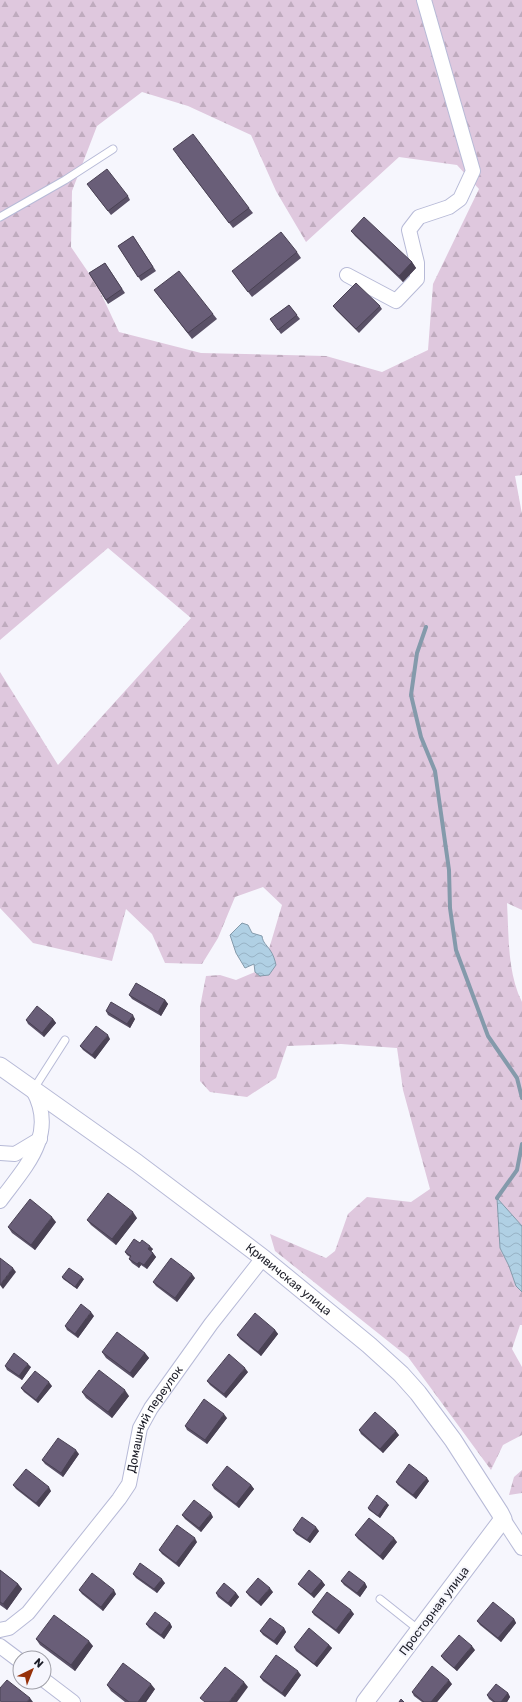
<svg xmlns="http://www.w3.org/2000/svg" width="522" height="1702" font-family="Rubik,sans-serif">
	<style>
		.forest { fill: url(#forest-firs); fill-rule: evenodd }
		.water { fill: url(#water-waves); stroke: #849aab }
		.lines { fill: none; stroke-linecap: round; stroke-linejoin: round }
		.stream { stroke: #849aab; stroke-width: 4 }
		.service-casing { stroke: #b7bad7; stroke-width: 9 }
		.minor-casing { stroke: #b7bad7; stroke-width: 16 }
		.tertiary-casing { stroke: #b7bad7; stroke-width: 19 }
		.service { stroke: #fff; stroke-width: 7 }
		.minor { stroke: #fff; stroke-width: 14 }
		.tertiary { stroke: #fff; stroke-width: 17 }
		.wall { fill: #5a5167 }
		.shaded-wall { fill: #4a4254 }
		.building { fill: #695e78; stroke: #4a4254 }
		.labels { text-anchor: middle; stroke-width: 4; stroke-linejoin: round; paint-order: stroke }
		.street-label { font-size: 12px; fill: #1c1d27; stroke: #f6f6fd }
	</style>
	<defs>
		<pattern id="forest-firs" width="22" height="20" patternUnits="userSpaceOnUse"><rect width="22" height="20" fill="#dfc8de"/><path d="M5 1l3.5 6h-7zM16 11l3.5 6h-7z" fill="#bfabbe"/></pattern>
		<pattern id="water-waves" width="16" height="10" patternUnits="userSpaceOnUse"><rect width="16" height="10" fill="#b0d0e4"/><path d="M0 5q4-4 8 0t8 0" fill="none" stroke="#97b2c4"/></pattern>
	</defs>
	<rect width="100%" height="100%" fill="#f6f6fd"/>
	<path class="forest" d="M0,0H522V475L515,476L522,514V910L507,903C509,935 507,972 522,1002V1226L497,1199L500,1248L509,1266L516,1286L522,1292V1325H520L512,1349L522,1367V1435L503,1445L491,1470L408,1357L275,1251L270,1234L326,1258L335,1251L348,1214L367,1197L411,1202L430,1189L403,1090L397,1048L341,1044L287,1046L276,1078L247,1097L210,1092L200,1081V1007L206,976L220,975L236,980L255,972L260,976L274,957L269,949L282,905L263,887L235,897L218,938L202,964L165,963L152,934L126,909L112,961L33,943L0,908V672L58,765L191,618L108,548L0,640ZM142,92L188,106L251,135L276,191L306,242L399,157L457,165L479,189L433,284L428,350L382,372L326,356L201,353L119,332L97,285L71,247L72,191L97,126Z
		M522,1470V1493L509,1495L514,1477Z"/>
	<path class="water" d="M242,923L248,925L252,933L262,936C263,943 266,944 270,950C273,954 275,960 276,965L269,975L260,976L255,972L254,964L245,968L236,953L230,935Z
		M497,1198L522,1226V1292L516,1286L509,1266L500,1248Z"/>
	<g class="lines">
		<path class="stream" d="M426,627L417,653L411,695L421,737L435,771L449,870L450,908L456,950L488,1036L517,1078L522,1098
			M497,1198L517,1170L522,1144"/>
		<defs>
			<path id="service" d="M0,217L65,180L113,149
				M33,1090L65,1040
				M380,1599L419,1630"/>
			<g id="minor">
				<path d="M347,275L396,301L417,279V263L409,230L419,217L449,207L460,199L473,171L424,0"/>
				<path d="M0,1153L15,1154L40,1139"/>
				<path d="M0,1201C25,1167 58,1135 33,1090"/>
				<path d="M503,1519L522,1548"/>
				<path id="s1" d="M0,1630L9,1628L28,1613L119,1499L129,1484L140,1428L151,1408L211,1324L263,1258"/>
				<path d="M0,1646L20,1661"/>
				<path d="M44,1680L73,1702"/>
			</g>
			<g id="tertiary">
				<path id="s2" d="M0,1066L137,1163L263,1258L369,1345L401,1374L418,1393L453,1440L500,1513L503,1519L365,1702"/>
			</g>
		</defs>
		<use href="#service" class="service-casing"/>
		<use href="#minor" class="minor-casing"/>
		<use href="#tertiary" class="tertiary-casing"/>
		<use href="#service" class="service"/>
		<use href="#minor" class="minor"/>
		<use href="#tertiary" class="tertiary"/>
	</g>
	<path class="wall" d="M177,155L249,208L253,213L233,228Z
		M90,188L128,196L130,200L111,215Z
		M351,231L412,262L416,268L403,282L355,236Z
		M133,236L156,271L141,281L118,246Z
		M297,252L301,258L252,297L232,271Z
		M105,263L125,293L108,304L89,273Z
		M154,290L213,314L217,319L192,339Z
		M289,305L300,319L281,334L270,319Z
		M333,306H380L382,309L359,333L336,310Z
		M129,995L165,1000L168,1004L161,1016L132,999Z
		M106,1011L135,1019L130,1028L108,1015Z
		M53,1019L56,1023L44,1037L28,1024L26,1020Z
		M110,1039L95,1059L83,1050L80,1046Z
		M137,1218L116,1245L91,1225L87,1220Z
		M56,1222L35,1250L12,1233L8,1227Z
		M140,1243L153,1249L151,1251L153,1253L156,1257L147,1269L141,1265L139,1268L132,1263L129,1259L130,1257L127,1255L125,1252Z
		M62,1277L84,1279L77,1289L63,1279Z
		M195,1278L177,1302L156,1286L153,1282Z
		M94,1316L78,1338L67,1330L65,1326Z
		M275,1330L278,1334L261,1356L240,1339L237,1335Z
		M102,1352L145,1353L149,1358L133,1378L106,1358Z
		M5,1366L31,1367L22,1380L7,1370Z
		M248,1372L226,1398L210,1385L207,1381Z
		M52,1386L38,1403L24,1392L21,1388Z
		M82,1392L129,1396L112,1418L86,1398Z
		M227,1418L207,1444L187,1430L185,1426Z
		M359,1430L399,1435L383,1453L361,1434Z
		M79,1454L63,1477L45,1464L42,1460Z
		M429,1481L416,1499L398,1485L396,1482Z
		M13,1485L51,1491L39,1507L16,1489Z
		M212,1485H251L254,1489L239,1508L214,1489Z
		M389,1505L380,1518L369,1510L368,1508Z
		M182,1515L213,1517L201,1532L185,1519Z
		M293,1530L319,1531L310,1543L296,1534Z
		M355,1535L397,1542L383,1560L358,1539Z
		M197,1542L179,1567L162,1554L159,1550Z
		M0,1570L18,1584L22,1589L7,1610L0,1605Z
		M133,1574L165,1583L157,1593L136,1578Z
		M322,1581L325,1585L314,1598L301,1587L298,1584Z
		M341,1581L365,1583L367,1587L360,1597L344,1585Z
		M79,1590L116,1594L103,1611L82,1594Z
		M246,1592H273L261,1606L249,1596Z
		M216,1593H236L239,1597L231,1607L218,1597Z
		M312,1612L354,1614L339,1634L314,1615Z
		M514,1619L516,1623L501,1642L480,1625L477,1621Z
		M170,1623L172,1627L164,1639L149,1628L146,1624Z
		M284,1628L286,1632L277,1645L263,1635L260,1631Z
		M36,1639L93,1646L75,1671L40,1645Z
		M329,1645L332,1648L317,1667L296,1651L294,1647Z
		M475,1650L457,1671L444,1660L441,1656Z
		M301,1675L285,1697L263,1681L260,1677Z
		M452,1684L437,1702H422L414,1696L412,1692Z
		M107,1685L155,1689L146,1702H125L111,1691Z
		M508,1693L510,1697L507,1702H493L489,1699L487,1695Z"/>
	<path class="shaded-wall" d="M412,262L416,268L403,282L399,276Z
		M165,1000L168,1004L161,1016L158,1012Z
		M133,1015L135,1019L130,1028L127,1024Z
		M53,1019L56,1023L44,1037L42,1033Z
		M108,1035L110,1039L95,1059L92,1055Z
		M133,1212L137,1218L116,1245L112,1239Z
		M52,1217L56,1222L35,1250L31,1245Z
		M150,1246L153,1249L150,1253L148,1249Z
		M153,1253L156,1257L147,1269L144,1265Z
		M139,1262L141,1265L139,1268L137,1264Z
		M13,1268L16,1272L3,1289L0,1285Z
		M192,1274L195,1278L177,1302L175,1298Z
		M82,1277L84,1279L77,1289L75,1287Z
		M91,1312L94,1316L78,1338L75,1334Z
		M275,1330L278,1334L261,1356L258,1352Z
		M145,1353L149,1358L133,1378L130,1373Z
		M28,1364L31,1367L22,1380L19,1376Z
		M245,1368L248,1372L226,1398L224,1394Z
		M49,1382L52,1386L38,1403L36,1400Z
		M125,1390L129,1396L112,1418L108,1412Z
		M224,1414L227,1418L207,1444L205,1440Z
		M396,1431L399,1435L383,1453L380,1449Z
		M76,1450L79,1454L63,1477L61,1473Z
		M427,1478L429,1481L416,1499L413,1495Z
		M251,1485L254,1489L239,1508L236,1504Z
		M49,1487L51,1491L39,1507L36,1503Z
		M387,1503L389,1505L380,1518L378,1516Z
		M211,1513L213,1517L201,1532L199,1528Z
		M316,1527L319,1531L310,1543L307,1540Z
		M195,1538L197,1542L179,1567L176,1563Z
		M394,1538L397,1542L383,1560L380,1556Z
		M162,1579L165,1583L157,1593L154,1589Z
		M322,1581L325,1585L314,1598L311,1594Z
		M365,1583L367,1587L360,1597L357,1593Z
		M18,1584L22,1589L7,1610L3,1604Z
		M270,1588L273,1592L261,1606L258,1602Z
		M114,1590L116,1594L103,1611L101,1607Z
		M236,1593L239,1597L231,1607L228,1603Z
		M351,1610L354,1614L339,1634L336,1630Z
		M514,1619L516,1623L501,1642L498,1638Z
		M170,1623L172,1627L164,1639L161,1635Z
		M284,1628L286,1632L277,1645L274,1641Z
		M89,1641L93,1646L75,1671L71,1665Z
		M329,1645L332,1648L317,1667L314,1664Z
		M472,1646L475,1650L457,1671L454,1668Z
		M298,1671L301,1675L285,1697L282,1693Z
		M449,1680L452,1684L437,1702H431Z
		M244,1682L248,1687L237,1702H229Z
		M151,1684L155,1689L146,1702H138Z
		M508,1693L510,1697L507,1702H501Z
		M30,1698L33,1702H27Z"/>
	<path class="building" d="M193,134L249,208L229,223L173,149Z
		M107,169L128,196L108,211L87,184Z
		M364,217L412,262L399,276L351,231Z
		M281,232L297,252L248,292L232,271Z
		M133,236L153,267L138,277L118,246Z
		M105,263L122,289L106,300L89,273Z
		M179,271L213,314L188,333L154,290Z
		M356,283L380,306L356,329L333,306Z
		M289,305L297,315L278,330L270,319Z
		M136,983L165,1000L158,1012L129,995Z
		M111,1002L133,1015L127,1024L106,1011Z
		M37,1006L53,1019L42,1033L26,1020Z
		M96,1026L108,1035L92,1055L80,1046Z
		M108,1193L133,1212L112,1239L87,1220Z
		M30,1199L52,1217L31,1245L8,1227Z
		M134,1239L140,1243L142,1240L150,1246L148,1249L153,1253L144,1265L139,1262L137,1264L129,1259L131,1256L125,1252Z
		M0,1258L13,1268L0,1285Z
		M171,1258L192,1274L175,1298L153,1282Z
		M69,1268L82,1277L75,1287L62,1277Z
		M81,1304L91,1312L75,1334L65,1326Z
		M255,1313L275,1330L258,1352L237,1335Z
		M117,1332L145,1353L130,1373L102,1352Z
		M14,1353L28,1364L19,1376L5,1366Z
		M229,1354L245,1368L224,1394L207,1381Z
		M99,1370L125,1390L108,1412L82,1392Z
		M35,1371L49,1382L36,1400L21,1388Z
		M204,1399L224,1414L205,1440L185,1426Z
		M375,1412L396,1431L380,1449L359,1430Z
		M58,1438L76,1450L61,1473L42,1460Z
		M409,1464L427,1478L413,1495L396,1482Z
		M227,1466L251,1485L236,1504L212,1485Z
		M26,1469L49,1487L36,1503L13,1485Z
		M377,1495L387,1503L378,1516L368,1508Z
		M194,1500L211,1513L199,1528L182,1515Z
		M302,1517L316,1527L307,1540L293,1530Z
		M369,1518L394,1538L380,1556L355,1535Z
		M177,1525L195,1538L176,1563L159,1550Z
		M140,1563L162,1579L154,1589L133,1574Z
		M0,1570L18,1584L3,1604L0,1602Z
		M309,1570L322,1581L311,1594L298,1584Z
		M349,1571L365,1583L357,1593L341,1581Z
		M92,1573L114,1590L101,1607L79,1590Z
		M258,1578L270,1588L258,1602L246,1592Z
		M224,1583L236,1593L228,1603L216,1593Z
		M327,1592L351,1610L336,1630L312,1612Z
		M493,1602L514,1619L498,1638L477,1621Z
		M155,1612L170,1623L161,1635L146,1624Z
		M54,1615L89,1641L71,1665L36,1639Z
		M270,1618L284,1628L274,1641L260,1631Z
		M309,1628L329,1645L314,1664L294,1647Z
		M459,1635L472,1646L454,1668L441,1656Z
		M276,1655L298,1671L282,1693L260,1677Z
		M123,1663L151,1684L138,1702H129L107,1685Z
		M432,1666L449,1680L431,1702H424L412,1692Z
		M225,1667L244,1682L229,1702H205L200,1698Z
		M7,1680L30,1698L27,1702H2L0,1701V1688Z
		M496,1684L508,1693L501,1702H495L487,1695Z
		M401,1699L404,1702H399Z"/>
	<g class="labels">
		<g class="street-label">
			<text dy="4" stroke="none"><textPath href="#s2" startOffset="359">Кривичская улица</textPath></text>
			<text dy="4" stroke="none"><textPath href="#s1" startOffset="268">Домашний переулок</textPath></text>
			<text transform="translate(434 1611) rotate(-53)" y="4">Просторная улица</text>
		</g>
	</g>
	<g transform="translate(32 1670) rotate(43)"><circle r="19" fill="#f6f6fd" stroke="#9f9fa7"/>
	<path d="M0-3L7 15L0 10L-7 15Z" fill="#973109"/>
	<text y="-6" font-size="11" font-weight="bold" text-anchor="middle" fill="#1c1d27">N</text>
	</g>
</svg>
